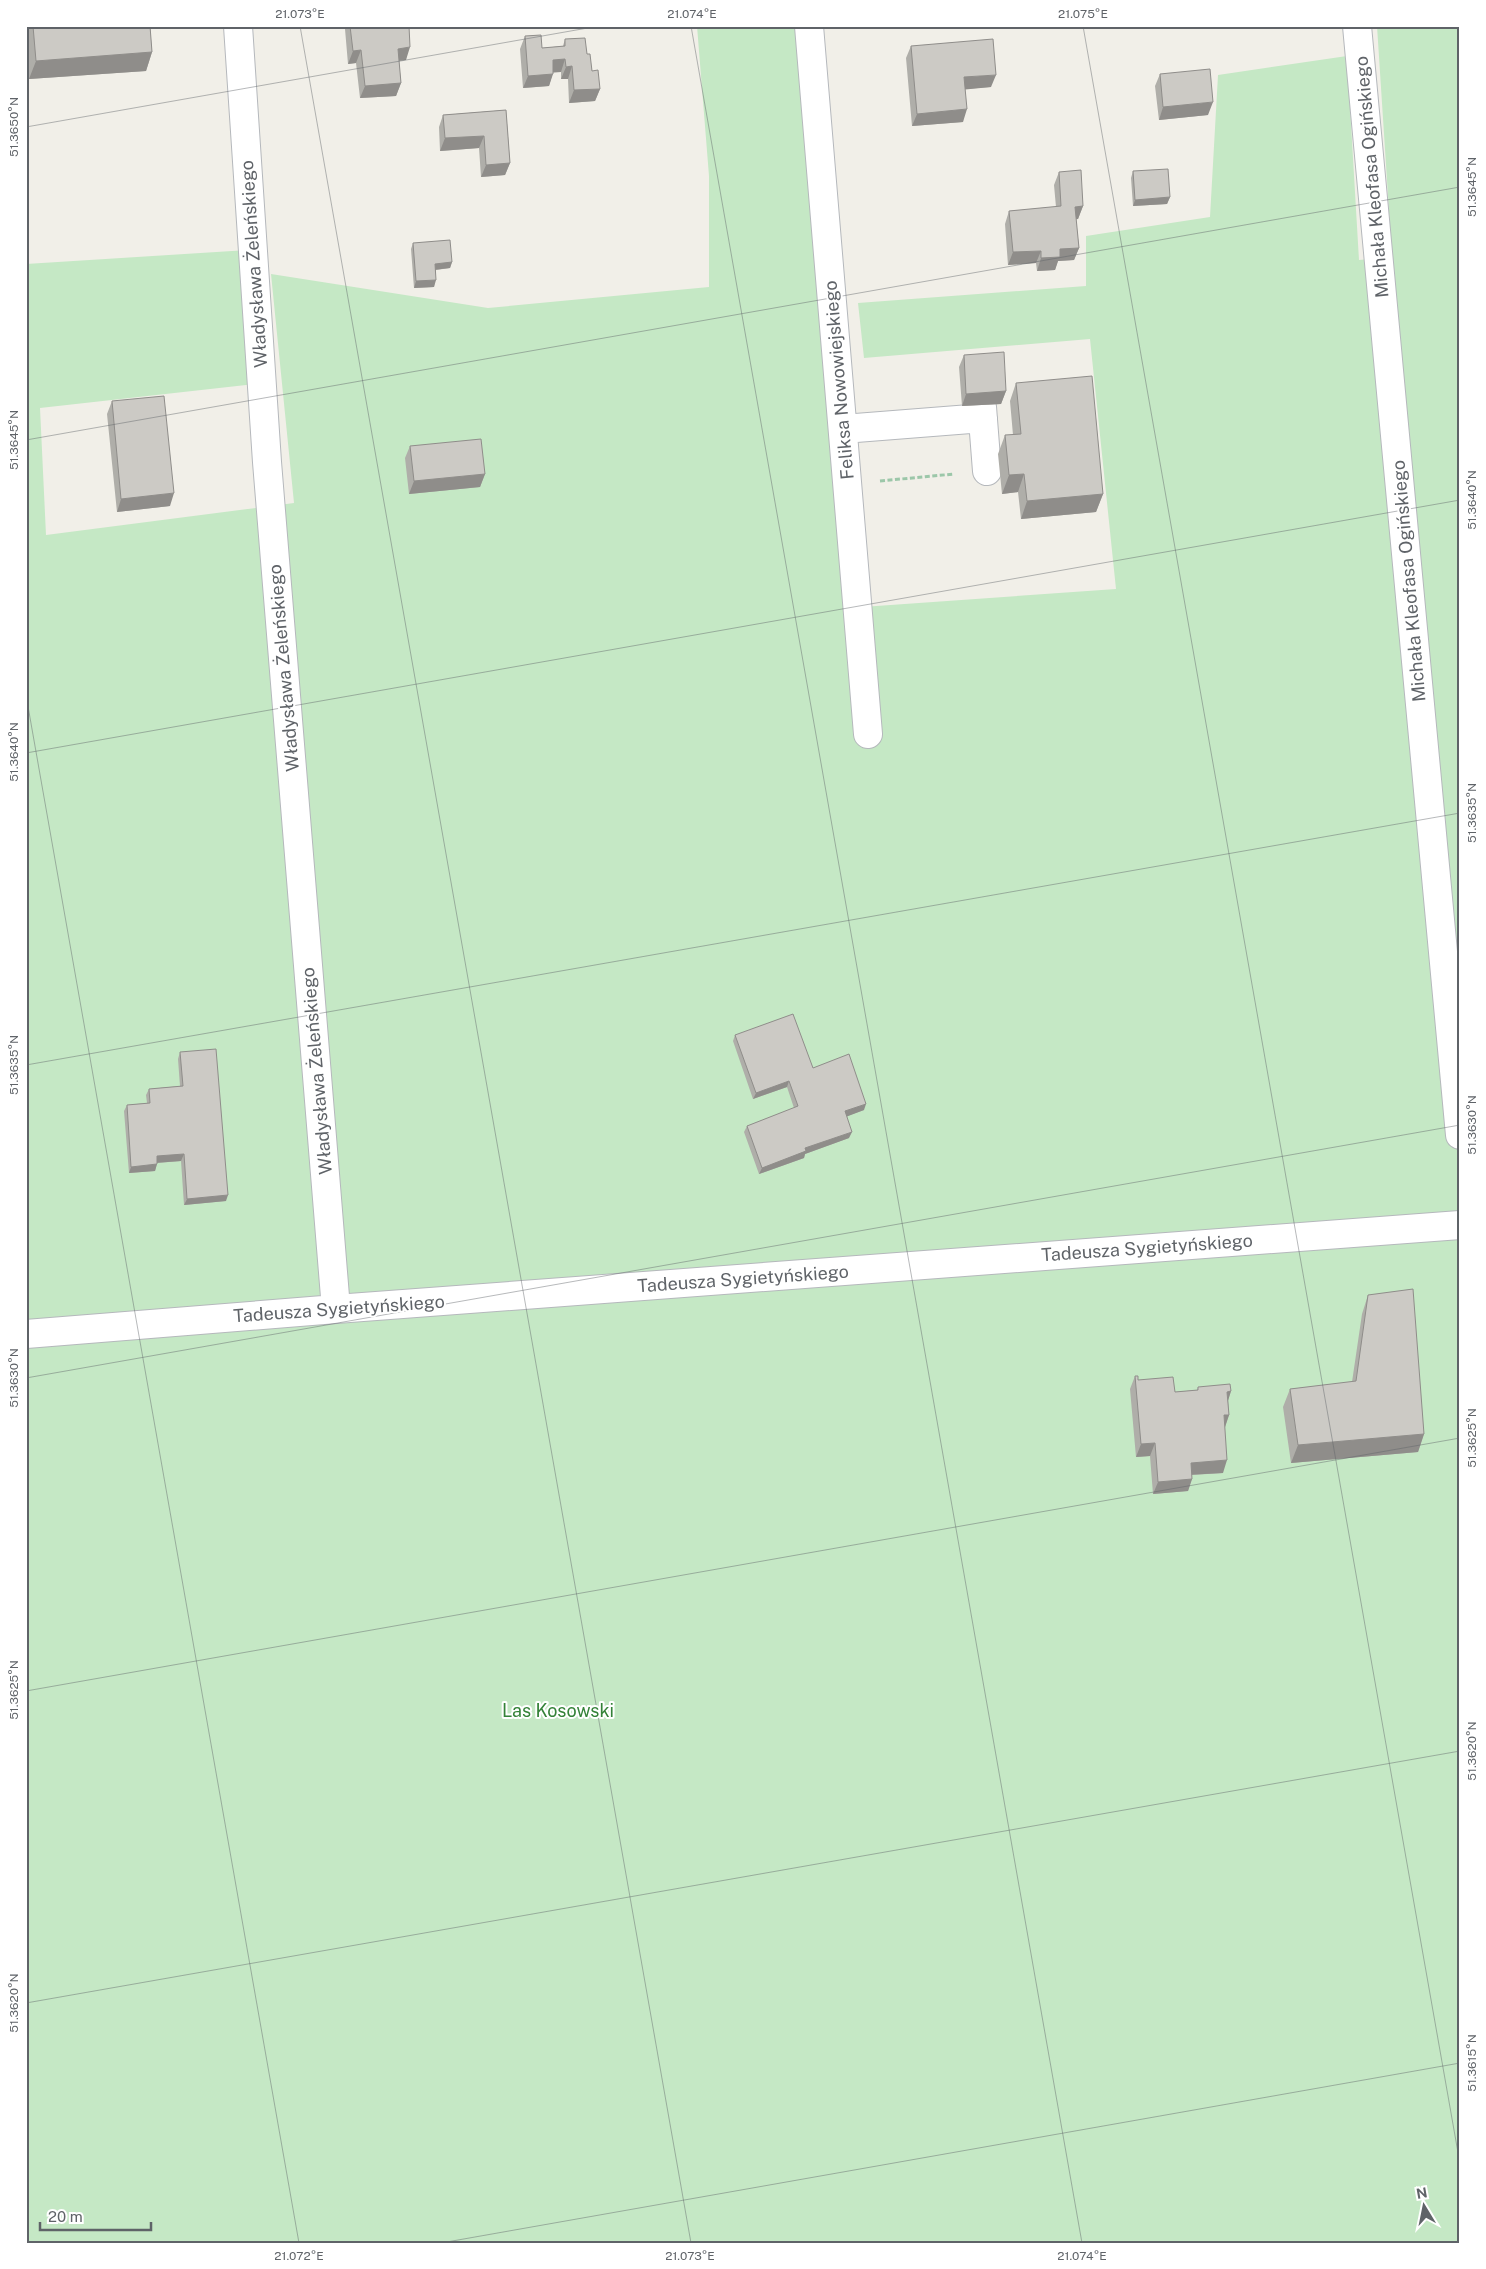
<svg xmlns="http://www.w3.org/2000/svg" width="1486" height="2269" font-family="'Public Sans',sans-serif">
	<style>
		.green { fill: #c5e8c5 }
		.lines { fill: none; stroke-linecap: round; stroke-linejoin: round }
		.minor-casing { stroke: #b5b8bc; stroke-width: 30 }
		.path { stroke: #9cc7a9; stroke-width: 3; stroke-dasharray: 5 2.5; stroke-linecap: butt }
		.minor { stroke: #fff; stroke-width: 28 }
		.wall { fill: #afaea9 }
		.shaded-wall { fill: #8f8d8a }
		.building { fill: #cccac5; stroke: #8f8d8a }
		.ticks { fill: none; stroke: #5f6368; stroke-width: 1; stroke-opacity: 0.45 }
		.labels { text-anchor: middle; stroke-width: 4; stroke-linejoin: round; paint-order: stroke }
		.street-label { font-size: 18px; fill: #5f6368; stroke: #fff }
		.park-label { font-size: 18px; fill: #348238; stroke: #fff }
		.neatline { fill: none; stroke: #5f6368; stroke-width: 2 }
		.ticks-label { font-size: 12px; text-anchor: middle; fill: #5f6368 }
	</style>
	<rect width="100%" height="100%" fill="#f1efe8"/>
	<path class="green" d="M697,26H795L848,608L1116,589L1090,339L864,358L858,303L1086,286V236L1210,217L1218,75L1347,56L1359,260L1392,257L1377,26H1460V2243H26V264L248,250L255,384L40,408L46,535L294,503L271,274L488,308L709,287V176Z"/>
	<g class="lines">
		<defs>
			<path id="minor" d="M238,26L267,462L336,1309
				M809,26L868,734
				M1357,26L1460,1135
				M982,407L987,471
				M843,429L983,418
				M26,1334L336,1309L1460,1225"/>
		</defs>
		<use href="#minor" class="minor-casing"/>
		<path class="path" d="M880,481L954,474"/>
		<use href="#minor" class="minor"/>
	</g>
	<path class="wall" d="M26,26H150L152,52L146,71L29,79L26,47Z
		M346,26H409L406,60L399,61L401,83L396,96L360,98L356,63L348,64L345,29Z
		M525,36L542,48L563,46L565,39L587,54L592,71L600,89L595,101L569,103L568,79H561V72H553L549,86L523,88L520,49Z
		M911,46L991,87L965,89L963,122L912,126L906,58Z
		M1160,74L1208,115L1159,120L1155,86Z
		M506,110L510,163L505,175L481,177L479,148L440,151L439,127L443,115Z
		M1133,171L1170,197L1167,204L1133,206L1131,178Z
		M1059,172L1083,206L1078,219H1076L1079,248L1074,260L1058,261L1055,270L1037,271L1036,263L1008,265L1005,224L1009,211L1056,207L1054,185Z
		M413,243L452,262L450,268L436,270L434,287L414,288L411,249Z
		M964,355L1006,391L1001,404L962,406L959,367Z
		M1016,383L1103,494L1096,512L1021,519L1018,492L1002,494L998,454L1005,435H1013L1010,401Z
		M112,401L170,506L117,512L107,414Z
		M410,446L485,474L480,487L409,494L405,458Z
		M735,1035L813,1068L864,1110L847,1116L849,1138L805,1154L804,1158L759,1174L744,1132L747,1126L794,1108L787,1087L753,1099L733,1041Z
		M180,1052L226,1201L184,1205L181,1161L157,1163L155,1171L129,1173L124,1111L127,1105L147,1103L146,1095L149,1089L180,1086L178,1059Z
		M1368,1295L1424,1434L1418,1452L1291,1463L1283,1407L1290,1389L1352,1382L1362,1314Z
		M1135,1376L1138,1380L1175,1392L1197,1390L1198,1387L1231,1391L1228,1400L1229,1415L1225,1427L1223,1473L1192,1475V1479L1188,1491L1153,1494L1150,1456L1136,1457L1130,1389Z"/>
	<path class="shaded-wall" d="M474,26H492L474,28Z
		M410,47L406,60L393,61L398,49Z
		M361,50L356,63L348,64L353,51Z
		M152,52L146,71L29,79L36,61Z
		M565,59L561,72L548,73L553,60Z
		M572,66L568,79H561L566,67Z
		M553,74L549,86L523,88L528,76Z
		M996,75L991,87L960,90L964,77Z
		M401,83L396,96L360,98L365,86Z
		M600,89L595,101L569,103L574,90Z
		M1213,102L1208,115L1159,120L1163,107Z
		M967,109L963,122L912,126L917,114Z
		M484,136L479,148L440,151L445,138Z
		M510,163L505,175L481,177L486,165Z
		M1170,197L1167,204L1133,206L1135,200Z
		M1083,206L1078,219L1071,220L1075,207Z
		M1079,248L1074,260L1058,261L1055,270L1037,271L1041,258L1060,249Z
		M1041,251L1036,263L1008,265L1013,252Z
		M452,262L450,268L433,270L435,264Z
		M436,280L434,287L414,288L416,281Z
		M1006,391L1001,404L962,406L966,394Z
		M485,474L480,487L409,494L414,481Z
		M1024,474L1018,492L1002,494L1009,475Z
		M174,493L170,506L117,512L121,499Z
		M1103,494L1096,512L1021,519L1027,501Z
		M789,1081L787,1087L753,1099L756,1093Z
		M866,1104L864,1110L843,1118L845,1111Z
		M852,1132L849,1138L805,1154L804,1158L759,1174L762,1168L805,1148Z
		M184,1154L181,1161L154,1163L157,1156Z
		M157,1164L155,1171L129,1173L131,1167Z
		M228,1195L226,1201L184,1205L187,1199Z
		M1231,1391L1227,1404V1392Z
		M1224,1415H1229L1225,1427Z
		M1424,1434L1418,1452L1291,1463L1298,1445Z
		M1155,1443L1150,1456L1136,1457L1141,1444Z
		M1227,1460L1223,1473L1186,1475L1191,1463Z
		M1192,1479L1188,1491L1153,1494L1158,1482Z"/>
	<path class="building" d="M33,26H150L152,52L36,61Z
		M350,26H409L410,47L398,49L401,83L365,86L361,50L353,51Z
		M541,35L542,48L565,46V39L585,38L587,54H590L592,71L598,70L600,89L574,90L572,66L566,67L565,59L553,60V74L528,76L525,36Z
		M993,39L996,75L964,77L967,109L917,114L911,46Z
		M1210,69L1213,102L1163,107L1160,74Z
		M506,110L510,163L486,165L484,136L445,138L443,115Z
		M26,131L28,199H26Z
		M1168,169L1170,197L1135,200L1133,171Z
		M1081,170L1083,206L1075,207L1079,248L1060,249V257L1041,258V251L1013,252L1009,211L1061,206L1059,172Z
		M450,240L452,262L435,264L436,280L416,281L413,243Z
		M1004,352L1006,391L966,394L964,355Z
		M1092,376L1103,494L1027,501L1024,474L1009,475L1005,435L1021,434L1016,383Z
		M164,396L174,493L121,499L112,401Z
		M481,439L485,474L414,481L410,446Z
		M793,1014L813,1068L849,1054L866,1104L845,1111L852,1132L805,1148L806,1151L762,1168L747,1126L798,1106L789,1081L756,1093L735,1035Z
		M216,1049L228,1195L187,1199L184,1154L157,1156V1164L131,1167L127,1105L150,1103L149,1089L183,1086L180,1052Z
		M1413,1289L1424,1434L1298,1445L1290,1389L1356,1381L1368,1295Z
		M1135,1376H1138V1380L1173,1377L1175,1392L1198,1390V1387L1230,1384L1231,1391L1227,1392L1229,1415H1224L1227,1460L1191,1463L1192,1479L1158,1482L1155,1443L1141,1444Z"/>
	<path class="ticks" d="M300,26L691,2243M691,26L1082,2243M1083,26L1460,2164M26,127L599,26M26,440L1460,187M26,695L299,2243M26,753L1460,500M26,1065L1460,813M26,1378L1460,1125M26,1691L1460,1438M26,2003L1460,1751M441,2243L1460,2063"/>
	<g class="labels">
		<g class="street-label">
			<text transform="translate(1372 177) rotate(-95)" y="6">Michała Kleofasa Ogińskiego</text>
			<text transform="translate(254 264) rotate(-94)" y="6">Władysława Żeleńskiego</text>
			<text transform="translate(839 380) rotate(-95)" y="6">Feliksa Nowowiejskiego</text>
			<text transform="translate(1409 581) rotate(-95)" y="6">Michała Kleofasa Ogińskiego</text>
			<text transform="translate(284 668) rotate(-95)" y="6">Władysława Żeleńskiego</text>
			<text transform="translate(317 1071) rotate(-95)" y="6">Władysława Żeleńskiego</text>
			<text transform="translate(1147 1248) rotate(-4)" y="6">Tadeusza Sygietyńskiego</text>
			<text transform="translate(743 1279) rotate(-4)" y="6">Tadeusza Sygietyńskiego</text>
			<text transform="translate(339 1309) rotate(-4)" y="6">Tadeusza Sygietyńskiego</text>
		</g>
		<g class="park-label">
			<text x="558" y="1717">Las Kosowski</text>
		</g>
	</g>
	<rect width="1486" height="2269" fill="none" stroke="#ffffff" stroke-width="55"/>
	<g transform="translate(1424 2206) rotate(350)" stroke="#ffffff" stroke-width="4" paint-order="stroke">
	<path d="M0-4L9 19L0 12L-9 19Z" fill="#5f6368"/>
	<text y="-8" font-size="14" font-weight="bold" text-anchor="middle" fill="#5f6368">N</text>
	</g>
	<path d="M40 2222v8h111v-8" fill="none" stroke="#5f6368" stroke-width="2.5"/>
	<text x="48" y="2222" font-size="15" fill="#5f6368" stroke="#ffffff" stroke-width="4" paint-order="stroke">20 m</text>
	<rect x="28" y="28" width="1430" height="2214" class="neatline"/>
	<g class="ticks-label">
		<text x="300" y="18">21.073°E</text>
		<text x="692" y="18">21.074°E</text>
		<text x="1083" y="18">21.075°E</text>
		<text transform="translate(14 127) rotate(-90)" y="4">51.3650°N</text>
		<text transform="translate(1472 187) rotate(-90)" y="4">51.3645°N</text>
		<text transform="translate(14 440) rotate(-90)" y="4">51.3645°N</text>
		<text transform="translate(1472 500) rotate(-90)" y="4">51.3640°N</text>
		<text transform="translate(14 752) rotate(-90)" y="4">51.3640°N</text>
		<text transform="translate(1472 813) rotate(-90)" y="4">51.3635°N</text>
		<text transform="translate(14 1065) rotate(-90)" y="4">51.3635°N</text>
		<text transform="translate(1472 1125) rotate(-90)" y="4">51.3630°N</text>
		<text transform="translate(14 1378) rotate(-90)" y="4">51.3630°N</text>
		<text transform="translate(1472 1438) rotate(-90)" y="4">51.3625°N</text>
		<text transform="translate(14 1690) rotate(-90)" y="4">51.3625°N</text>
		<text transform="translate(1472 1751) rotate(-90)" y="4">51.3620°N</text>
		<text transform="translate(14 2003) rotate(-90)" y="4">51.3620°N</text>
		<text transform="translate(1472 2063) rotate(-90)" y="4">51.3615°N</text>
		<text x="299" y="2260">21.072°E</text>
		<text x="690" y="2260">21.073°E</text>
		<text x="1082" y="2260">21.074°E</text>
	</g>
</svg>
